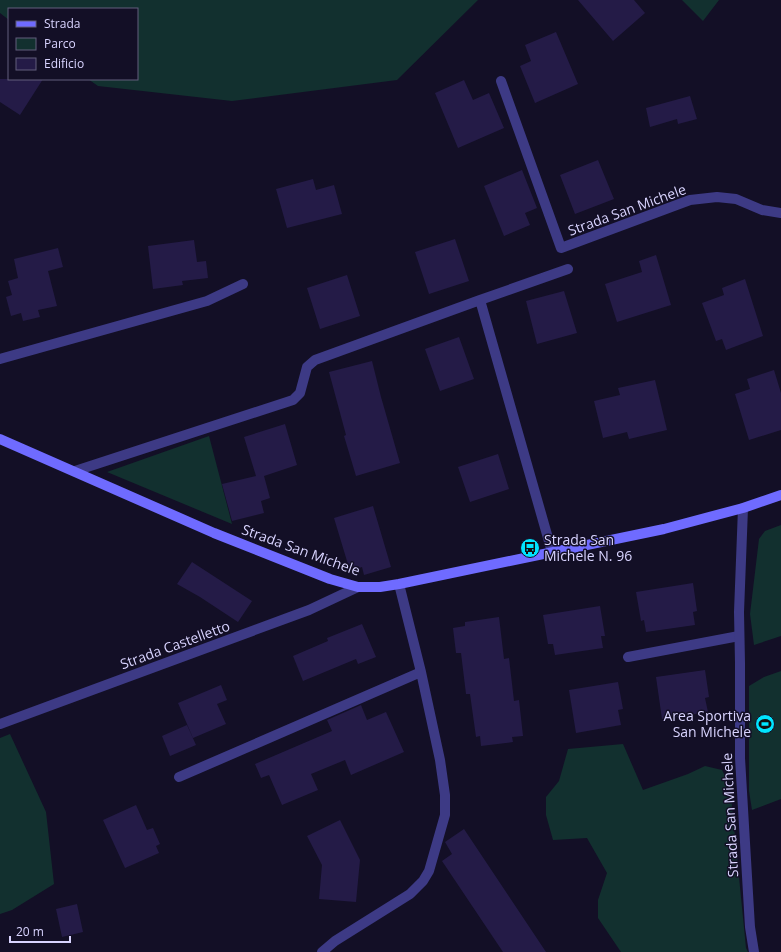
<svg xmlns="http://www.w3.org/2000/svg" width="781" height="952" font-family="'Open Sans',sans-serif">
	<style>
		.green { fill: #12302f }
		.building { fill: #241b47 }
		.lines { fill: none; stroke-linecap: round; stroke-linejoin: round }
		.lane { stroke: #3d3a85; stroke-width: 10 }
		.street { stroke: #3d3a85; stroke-width: 10 }
		.secondary { stroke: #6f6bff; stroke-width: 10 }
		.labels { text-anchor: middle; stroke-width: 3; stroke-linejoin: round; paint-order: stroke }
		.street-label { font-size: 14px; fill: #d9d4ff; stroke: #130f26 }
		.poi-label { font-size: 14px; fill: #d9d4ff; stroke: #130f26; text-anchor: start }
	</style>
	<rect width="100%" height="100%" fill="#130f26"/>
	<path class="green" d="M0,0H478L397,80L232,101L98,86L88,79H137V9H9V20L0,13Z
		M682,0H719L703,21Z
		M209,436L232,524L107,472Z
		M781,525V636L754,645L750,614L759,539L765,531Z
		M781,671V799L752,810L749,791V686L764,677Z
		M10,734L46,812L54,884L12,910L0,914V738Z
		M623,744L643,790L688,774L705,766L722,770L730,786L746,948L748,952H621L598,918V900L607,873L587,838L553,840L546,815V797L559,781L568,749Z"/>
	<path class="building" d="M578,0H634L645,13L613,41Z
		M556,32L578,84L535,103L520,66L531,61L525,45Z
		M0,79H43L20,115L0,102Z
		M464,80L473,100L489,93L504,128L458,148L435,93Z
		M690,96L697,119L678,124L677,119L650,127L646,108Z
		M598,160L614,199L575,214L560,175Z
		M522,170L537,208L525,213L530,225L504,236L484,186Z
		M313,179L316,190L334,185L342,214L287,228L276,189Z
		M455,239L469,281L429,294L415,252Z
		M194,240L197,262L206,261L208,278L182,281L183,285L153,289L148,246Z
		M58,248L63,267L48,271L57,306L38,310L40,317L23,321L21,313L11,316L6,297L12,295L8,281L18,278L14,259Z
		M656,255L671,305L617,322L605,284L642,272L639,261Z
		M347,275L360,316L320,329L307,288Z
		M745,279L763,336L726,350L722,339L716,341L702,303L724,295L722,288Z
		M564,291L577,333L537,344L526,301Z
		M459,337L474,379L440,391L425,349Z
		M372,361L381,397L400,463L356,476L344,436L346,435L329,372Z
		M774,370L781,393V430L749,440L735,394L750,389L747,379Z
		M655,380L667,430L629,439L627,432L603,438L594,401L620,395L618,388Z
		M285,424L297,465L264,476L270,498L261,501L264,513L232,521L222,484L256,476L244,437Z
		M498,454L509,489L470,502L458,467Z
		M373,506L391,567L364,575L362,567L350,571L334,518Z
		M192,562L252,601L238,622L200,597L177,584Z
		M693,583L697,611L693,612L695,625L646,632L644,620L641,621L636,592Z
		M600,606L605,636H601L603,648L555,655L553,644H548L543,615Z
		M499,617L504,659L509,658L514,701L519,700L523,736L512,737L513,742L481,746L480,736L476,737L470,694H466L461,653H456L453,628L465,626V622Z
		M362,624L376,657L358,664L356,659L303,681L293,656L328,641L327,638Z
		M705,670L709,697L705,698L708,712L662,719L656,677Z
		M618,682L623,709L618,710L621,725L576,733L569,690Z
		M221,685L227,700L217,704L226,724L193,738L178,703Z
		M361,705L367,720L386,712L404,752L351,775L345,760L311,774L318,790L282,805L269,775L261,778L255,764L332,731L327,720Z
		M187,725L196,745L170,756L162,736Z
		M136,805L147,830L153,828L160,844L156,846L159,853L125,868L103,820Z
		M340,820L360,860L356,902L319,899L322,865L307,836Z
		M464,829L546,952H503L442,861L452,854L445,842Z
		M77,904L83,932L62,937L56,909Z"/>
	<g class="lines">
		<path class="lane" d="M0,359L207,301L243,284
			M628,657L739,636
			M179,777L421,672
			M322,952L335,941L410,894L423,881L429,871L445,815V795L440,760L421,672L399,584"/>
		<path class="street" d="M501,81L561,248L690,200L717,197L736,199L762,210L781,213
			M480,300L568,269
			M75,471L293,400L300,393L307,367L315,360L480,300L552,552
			M743,508L739,612L740,663V758L750,927L754,952
			M0,724L309,610L358,587"/>
		<path class="secondary" d="M0,439L214,533L330,579L358,587H380L399,584L664,529L743,508L781,495"/>
	</g>
	<defs>
		<symbol id="bus-disc" viewBox="-11 -11 22 22"><circle r="9.5" fill="#00e5ff" stroke="#130f26"/><path d="M-5-6H5V4H4V6H2V4H-2V6H-4V4H-5ZM-3.5-4V0h7V-4ZM-3.5 1.2v1.5H-2V1.2ZM2 1.2v1.5H3.5V1.2Z" fill="#111"/></symbol>
		<symbol id="stadium-disc" viewBox="-11 -11 22 22"><circle r="9.5" fill="#00e5ff" stroke="#130f26"/><path d="M0-5a6.5 5 0 1 0 0 10a6.5 5 0 1 0 0-10ZM-3.5-1.8h7v3.6h-7Z" fill="#111"/></symbol>
	</defs>
	<g fill-rule="evenodd">
		<use href="#bus-disc" x="519" y="537" width="22" height="22"/>
		<use href="#stadium-disc" x="754" y="713" width="22" height="22"/>
	</g>
	<g class="labels">
		<g class="street-label">
			<text transform="translate(627 210) rotate(-20)" y="5">Strada San Michele</text>
			<text transform="translate(301 550) rotate(20)" y="5">Strada San Michele</text>
			<text transform="translate(175 645) rotate(-20)" y="5">Strada Castelletto</text>
			<text transform="translate(730 815) rotate(-93)" y="5">Strada San Michele</text>
		</g>
		<g class="poi-label">
			<text x="544" y="545">Strada San<tspan x="544" dy="16">Michele N. 96</tspan></text>
			<text x="751" y="721" text-anchor="end">Area Sportiva<tspan x="751" dy="16">San Michele</tspan></text>
		</g>
	</g>
	<rect x="8" y="8" width="130" height="72" fill="#130f26" stroke="#625e7d"/>
	<rect x="16" y="21" width="20" height="6" fill="#6f6bff" stroke="#625e7d"/>
	<text x="44" y="28" font-size="12" fill="#d9d4ff">Strada</text>
	<rect x="16" y="38" width="20" height="12" fill="#12302f" stroke="#625e7d"/>
	<text x="44" y="48" font-size="12" fill="#d9d4ff">Parco</text>
	<rect x="16" y="58" width="20" height="12" fill="#241b47" stroke="#625e7d"/>
	<text x="44" y="68" font-size="12" fill="#d9d4ff">Edificio</text>
	<path d="M10 936v6h60v-6" fill="none" stroke="#d9d4ff" stroke-width="2"/>
	<text x="16" y="936" font-size="12" fill="#d9d4ff" stroke="#130f26" stroke-width="3" paint-order="stroke">20 m</text>
</svg>
